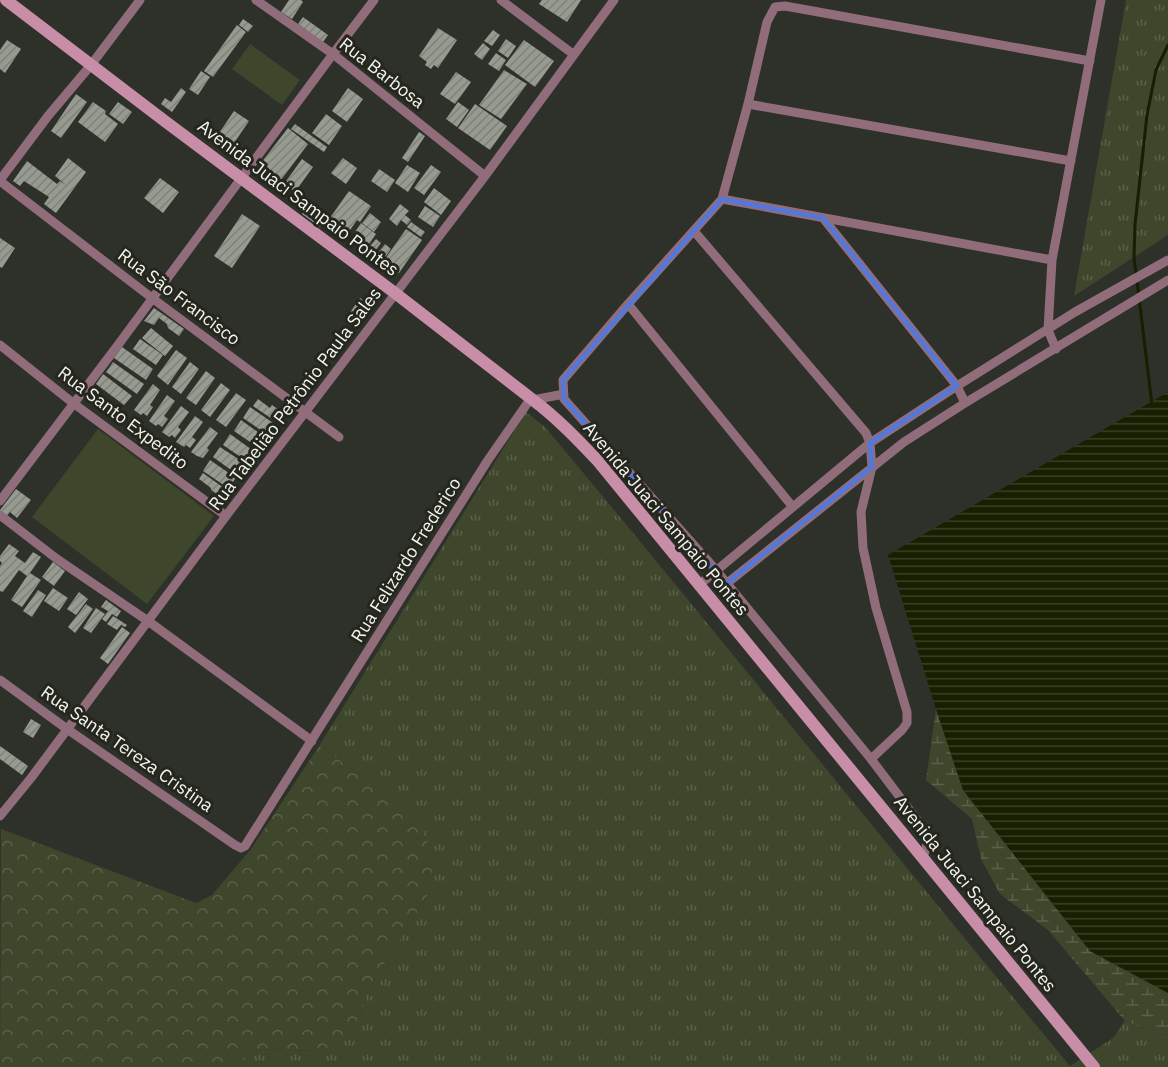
<svg xmlns="http://www.w3.org/2000/svg" width="1168" height="1067" font-family="'IBM Plex Sans',sans-serif">
	<style>
		.grass { fill: url(#grass-tufts) }
		.forest { fill: url(#forest-crowns) }
		.wetland { fill: url(#wetland-marsh) }
		.park { fill: #3e462c }
		.water { fill: url(#water-rules) }
		.lines { fill: none; stroke-linecap: round; stroke-linejoin: round }
		.stream { stroke: #171f00; stroke-width: 3 }
		.building { fill: url(#building-hatch) }
		.minor { stroke: #916d7c; stroke-width: 9 }
		.secondary { stroke: #c88ea8; stroke-width: 12 }
		.marked { fill: none; stroke: #5278de; stroke-width: 4.5; stroke-linejoin: round }
		.labels { text-anchor: middle; stroke-width: 6; stroke-linejoin: round; paint-order: stroke }
		.street-label { font-size: 18px; fill: #f3f5ef; stroke: #25271f }
	</style>
	<defs>
		<pattern id="grass-tufts" width="24" height="20" patternUnits="userSpaceOnUse" patternTransform="scale(1.5)"><rect width="24" height="20" fill="#3e462c"/><path d="M3 7l-1-3M5 7V3M7 7l1-3M15 17l-1-3M17 17v-4M19 17l1-3" fill="none" stroke="#5a614b"/></pattern>
		<pattern id="forest-crowns" width="20" height="18" patternUnits="userSpaceOnUse" patternTransform="scale(1.5)"><rect width="20" height="18" fill="#3e462c"/><path d="M2 6a3 3 0 1 1 6 0M12 15a3 3 0 1 1 6 0" fill="none" stroke="#5a614b"/></pattern>
		<pattern id="wetland-marsh" width="20" height="14" patternUnits="userSpaceOnUse" patternTransform="scale(1.5)"><rect width="20" height="14" fill="#3e462c"/><path d="M1 5h8M5 5V1M11 12h8M15 12V8" fill="none" stroke="#5a614b"/></pattern>
		<pattern id="water-rules" width="6" height="5" patternUnits="userSpaceOnUse" patternTransform="scale(1.5)"><rect width="6" height="5" fill="#171f00"/><path d="M0 2.5h6" fill="none" stroke="#394026"/></pattern>
		<pattern id="building-hatch" width="6" height="6" patternUnits="userSpaceOnUse" patternTransform="scale(1.5)"><rect width="6" height="6" fill="#969a90"/><path d="M-1 1l2-2M0 6l6-6M5 7l2-2" fill="none" stroke="#7f827a"/></pattern>
	</defs>
	<rect width="100%" height="100%" fill="#2e3129"/>
	<path class="grass" d="M1126,0H1168V235L1074,296Z
		M526,412L546,428C722,639 894,854 1070,1066L1113,1038L1125,1021L1160,1035L1168,1034V1067H237L249,1054L260,1049L314,1051L359,1018L369,989L432,888L372,783L319,746Z"/>
	<path class="forest" d="M319,746L372,783L420,827L433,854L432,888L369,989L359,1018L334,1046L314,1051L260,1049L249,1054L237,1067H0L1,829L196,903L212,895L251,849Z"/>
	<path class="wetland" d="M936,709L963,790L1090,951L1168,993V1034L1160,1035L1125,1021L1048,930L1000,894L981,859L972,819L926,780Z"/>
	<path class="park" d="M250,44L300,80L282,105L232,69Z
		M98,429L214,516L147,604L32,517Z"/>
	<path class="water" d="M1168,392V993L1090,951L963,790L936,709L888,555Z"/>
	<g class="lines">
		<path class="stream" d="M1136,274L1134,257L1135,224L1147,115L1156,70L1168,45
			M1137,281L1152,405"/>
	</g>
	<path class="building" d="M289,0H301L303,2L292,19L281,12Z
		M542,0H581L567,22L539,4Z
		M303,17L328,35L323,42L298,24Z
		M243,19L253,26L248,32L239,25Z
		M237,25L246,32L213,77L204,71Z
		M438,28L457,40L438,68L434,65L431,69L425,65L427,62L419,56Z
		M493,30L500,35L492,46L484,41Z
		M506,39L516,46L508,58L498,51Z
		M7,40L21,49L5,73L0,69V50Z
		M524,40L554,61L535,87L505,65Z
		M483,43L490,49L482,60L474,54Z
		M496,53L506,60L499,71L488,64Z
		M504,70L527,84L501,119L479,105Z
		M201,71L210,77L198,95L189,89Z
		M456,72L471,82L455,104L440,94Z
		M181,88L186,92L172,112L161,104L165,98L171,102Z
		M348,88L363,99L347,122L332,111Z
		M76,94L87,102L61,138L51,131Z
		M93,102L106,111L105,114L118,124L105,142L78,122Z
		M118,102L132,112L123,124L109,114Z
		M458,102L469,110L457,127L446,119Z
		M475,104L507,126L490,150L458,128Z
		M234,111L249,121L232,146L217,136Z
		M326,114L342,126L329,145L312,133Z
		M295,124L327,147L324,152L291,129Z
		M288,128L308,144L275,188L254,172Z
		M419,132L425,136L408,162L402,158Z
		M68,158L86,172L56,213L44,204L49,197L24,181L20,186L13,181L27,161L57,184L60,181L66,185L55,176Z
		M343,158L357,168L346,184L331,173Z
		M302,159L313,167L295,192L284,184Z
		M407,165L420,173L408,192L395,183Z
		M431,165L441,172L424,195L414,188Z
		M379,169L395,180L387,192L371,181Z
		M160,178L179,192L163,213L144,198Z
		M434,188L451,201L441,215L424,202Z
		M349,191L371,206L360,222L357,220L346,236L327,222Z
		M310,203L320,211L317,216L324,221L320,227L302,214Z
		M400,204L409,211L405,215L411,220L407,225L401,220L397,226L389,219Z
		M425,206L440,216L433,227L418,217Z
		M370,213L381,222L374,232L362,223Z
		M242,214L260,226L232,268L214,256Z
		M411,222L425,232L421,237L407,227Z
		M361,223L376,234L366,249L358,243L356,246L349,241Z
		M406,229L422,240L399,273L383,262Z
		M0,238L15,248L2,268L0,267Z
		M376,239L381,243L372,255L366,251Z
		M385,244L391,249L381,263L374,258Z
		M360,298L370,306L359,321L349,314Z
		M154,308L184,329L179,336L168,328L167,324L159,318L154,325L144,321Z
		M151,328L173,346L165,356L142,338Z
		M140,339L163,355L156,365L133,349Z
		M122,347L153,369L146,380L114,358Z
		M176,350L187,358L168,385L157,376Z
		M113,362L144,384L137,394L106,372Z
		M190,362L199,369L181,394L172,387Z
		M206,371L215,378L196,405L186,398Z
		M103,374L132,396L124,405L96,384Z
		M221,383L230,390L210,417L201,410Z
		M153,384L160,390L150,405L153,407L147,416L143,413L141,415L134,410Z
		M92,388L122,410L117,416L88,395Z
		M236,393L246,400L226,427L216,420Z
		M167,395L175,401L164,416L168,419L162,427L158,424L156,426L149,421Z
		M258,399L270,408L272,405L285,414L278,423L253,406Z
		M181,406L189,412L178,427L181,430L175,438L172,435L169,437L162,432Z
		M250,407L276,425L268,435L243,418Z
		M195,416L203,422L192,437L196,440L190,448L186,445L184,447L176,442Z
		M241,420L266,438L259,448L234,431Z
		M210,427L218,433L207,448L209,450L203,458L197,456L191,452Z
		M230,434L255,452L248,462L223,445Z
		M220,447L246,464L238,475L213,457Z
		M210,460L236,478L228,488L203,471Z
		M203,473L228,491L223,498L211,490V488L199,479Z
		M16,489L31,500L17,518L10,512L6,517L0,512V510Z
		M9,544L19,551L15,556L25,563L33,552L41,557L30,573L41,580L22,607L11,600L27,576L19,570L3,592L0,591V566L2,563L0,561V556Z
		M53,562L65,571L54,586L42,577Z
		M53,588L68,598L59,611L44,601Z
		M38,590L46,595L32,617L23,611Z
		M79,592L88,599L76,615L67,609Z
		M106,600L121,611L117,617L112,614L106,622L102,619L108,611L101,607Z
		M86,604L93,609L75,633L68,627Z
		M96,608L105,614L91,633L83,628Z
		M113,616L127,625L125,627L121,625L117,630L107,624Z
		M122,627L130,633L108,664L100,658Z
		M31,719L41,725L33,738L23,732Z
		M0,746L28,766L22,775L0,759Z"/>
	<g class="lines">
		<path class="minor" d="M256,0L333,54L485,176
			M501,0L573,54
			M748,104L1071,161
			M0,180L48,116L91,65L140,0
			M0,181L152,298L339,437
			M722,199L1052,260
			M823,218L957,386L965,403
			M694,231L866,433L870,443L872,467L861,512L863,548L876,608L907,712V723L902,730L871,759
			M628,304L792,506
			M0,345L73,403L226,516
			M1056,349L1048,330L1052,260L1101,0
			M533,400L564,394
			M0,501L118,345L333,54L374,0
			M0,515L57,559L148,621L312,741
			M726,584L904,442L965,403L1168,280
			M699,585L870,443L957,386L1075,312L1168,260
			M0,680L67,729L235,845L241,848L245,846L488,460L531,398
			M0,816L31,778L226,516L485,176L614,0
			M923,858L927,844L924,829L871,759L716,570L564,399L563,380L628,304L722,199L748,104L767,22L775,7L785,6L1090,61"/>
		<path class="secondary" d="M6,0L166,122L395,293L533,400C557,418 577,439 597,460L1094,1067"/>
	</g>
	<path class="marked" d="M722,199L823,218L957,386L870,443L872,467L726,584L564,399L563,380Z"/>
	<g class="labels">
		<g class="street-label">
			<text transform="translate(382 73) rotate(38)" y="6">Rua Barbosa</text>
			<text transform="translate(298 198) rotate(37)" y="6">Avenida Juaci Sampaio Pontes</text>
			<text transform="translate(179 297) rotate(37)" y="6">Rua São Francisco</text>
			<text transform="translate(295 399) rotate(-53)" y="6">Rua Tabelião Petrônio Paula Sales</text>
			<text transform="translate(123 418) rotate(37)" y="6">Rua Santo Expedito</text>
			<text transform="translate(666 519) rotate(50)" y="6">Avenida Juaci Sampaio Pontes</text>
			<text transform="translate(406 560) rotate(-58)" y="6">Rua Felizardo Frederico</text>
			<text transform="translate(127 749) rotate(35)" y="6">Rua Santa Tereza Cristina</text>
			<text transform="translate(975 894) rotate(51)" y="6">Avenida Juaci Sampaio Pontes</text>
		</g>
	</g>
</svg>
